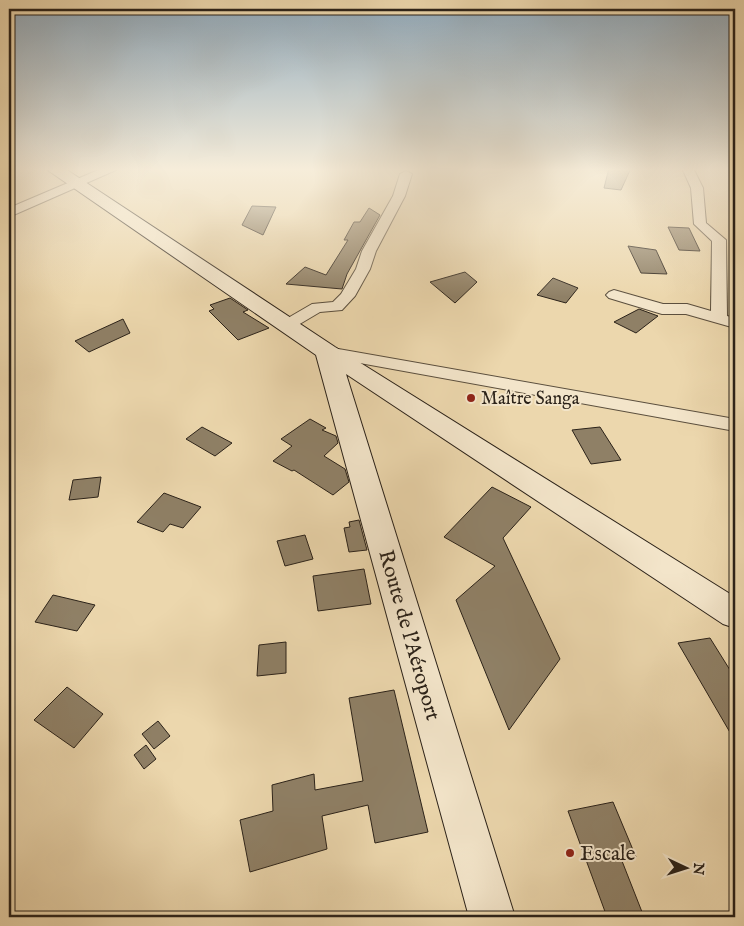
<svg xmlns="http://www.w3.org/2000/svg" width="744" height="926" font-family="'IM FELL English',serif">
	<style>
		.building { fill: #8f8066; stroke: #2b2219 }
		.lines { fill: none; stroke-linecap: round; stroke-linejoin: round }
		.minor-casing { stroke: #5b4f3e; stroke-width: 2 }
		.secondary-casing { stroke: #2b2219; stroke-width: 2 }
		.minor { fill: #f3e5ca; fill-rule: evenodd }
		.secondary { fill: #f3e5ca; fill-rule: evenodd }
		.poi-dot { fill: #8f2418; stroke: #f3e5ca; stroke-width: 2 }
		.labels { text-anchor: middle; stroke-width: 4; stroke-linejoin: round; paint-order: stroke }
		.poi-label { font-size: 18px; fill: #2b2219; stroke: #f3e5ca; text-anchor: start }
		.near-street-label { font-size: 21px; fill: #2b2219; stroke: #f3e5ca }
		.near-poi-label { font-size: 21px; fill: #2b2219; stroke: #f3e5ca; text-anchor: start }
	</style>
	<rect width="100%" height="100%" fill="#ecd7ad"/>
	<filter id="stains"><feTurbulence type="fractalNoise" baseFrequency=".004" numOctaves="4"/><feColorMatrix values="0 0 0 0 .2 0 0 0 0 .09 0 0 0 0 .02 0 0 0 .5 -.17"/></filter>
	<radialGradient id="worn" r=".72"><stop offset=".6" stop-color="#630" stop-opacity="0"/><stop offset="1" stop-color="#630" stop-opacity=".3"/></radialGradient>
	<path class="building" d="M609,168H631L621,190L604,188Z
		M252,206L276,207L263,235L242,225Z
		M369,208L380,215L347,274L342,289L286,284L305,267L326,275L348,240H344L354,222H360Z
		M668,227L689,228L700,251L679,250Z
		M628,246L656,250L667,274L641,273Z
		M465,272L477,282L455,303L430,282Z
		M553,278L578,288L566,303L537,295Z
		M230,298L248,310L243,312L269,328L238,340L209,311L214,309L210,305Z
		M639,309L658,316L636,333L614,322Z
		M123,319L130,333L89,352L75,341Z
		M310,419L326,428L322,430L336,436L338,443L324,456L345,469L349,482L333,495L294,470L292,471L273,461L292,446L281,439Z
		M202,427L232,443L215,456L186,439Z
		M600,427L621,460L591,464L572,430Z
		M101,477L98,497L69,500L73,480Z
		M492,487L531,507L503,538L560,659L509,730L456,600L495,566L444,537Z
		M164,493L201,507L183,528L170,524L163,532L137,522Z
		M359,520L367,550L349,552L344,528L350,527L349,522Z
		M305,535L313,559L285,566L277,541Z
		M364,569L371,604L318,611L313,576Z
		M53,595L95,605L77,631L35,622Z
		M710,638L735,678V741L678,643Z
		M286,642V673L257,676L259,645Z
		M67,687L103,714L74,748L34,720Z
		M394,690L428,832L375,843L368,805L322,816L327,849L250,872L240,820L273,811L272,785L314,774L315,790L363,781L349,698Z
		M158,721L170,736L154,749L142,734Z
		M146,745L156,759L144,769L134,755Z
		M613,802L636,857L622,861L644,917H607L568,811Z"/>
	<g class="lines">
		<defs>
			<path id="minor" d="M103,168H118L116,170L9,217V208Z
				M682,168H693L703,188L706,223L726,240L727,316L735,318V328L686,314H662L609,298L606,295L609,292L614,290L663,304H687L711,311L712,241L694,224L691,188Z
				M406,171L412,174L405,196L376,251L370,269L355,296L342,310L320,312L293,328H281L279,325L281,322L312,304L333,302L341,294L356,269L362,251L393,196L400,174Z
				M327,347L735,419V431L321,356L319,352L321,348Z"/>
			<path id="secondary" d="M47,168H64L335,347L735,597V628L723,624L346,374L515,917H469L316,355L49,171Z"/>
		</defs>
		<use href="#minor" class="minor-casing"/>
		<use href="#secondary" class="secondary-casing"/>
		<use href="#minor" class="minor"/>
		<use href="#secondary" class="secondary"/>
	</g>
	<linearGradient id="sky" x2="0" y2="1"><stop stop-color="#8fa9bc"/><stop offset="0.57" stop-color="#f6edda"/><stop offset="1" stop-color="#f6edda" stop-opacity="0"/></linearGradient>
	<rect width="744" height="297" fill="url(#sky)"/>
	<g class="poi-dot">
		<circle cx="471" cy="398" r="5"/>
		<circle cx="570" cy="853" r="5"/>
	</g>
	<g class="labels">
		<g class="poi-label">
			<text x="481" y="404">Maître Sanga</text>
		</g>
		<g class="near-street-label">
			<text transform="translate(410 635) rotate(74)" y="7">Route de l'Aéroport</text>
		</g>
		<g class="near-poi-label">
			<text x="580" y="860">Escale</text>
		</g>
	</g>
	<rect width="744" height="926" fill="none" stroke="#ecd7ad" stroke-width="30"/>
	<rect x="10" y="10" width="724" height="906" fill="none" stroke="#2b2219" stroke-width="2.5"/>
	<rect x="15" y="15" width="714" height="896" fill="none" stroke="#2b2219"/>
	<g transform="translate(686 868) rotate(94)" stroke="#f3e5ca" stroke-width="4" paint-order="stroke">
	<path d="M0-4L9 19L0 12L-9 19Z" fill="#2b2219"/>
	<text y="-8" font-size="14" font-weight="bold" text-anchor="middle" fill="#2b2219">N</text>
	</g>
	<rect width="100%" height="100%" filter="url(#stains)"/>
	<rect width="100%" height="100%" fill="url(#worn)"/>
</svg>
